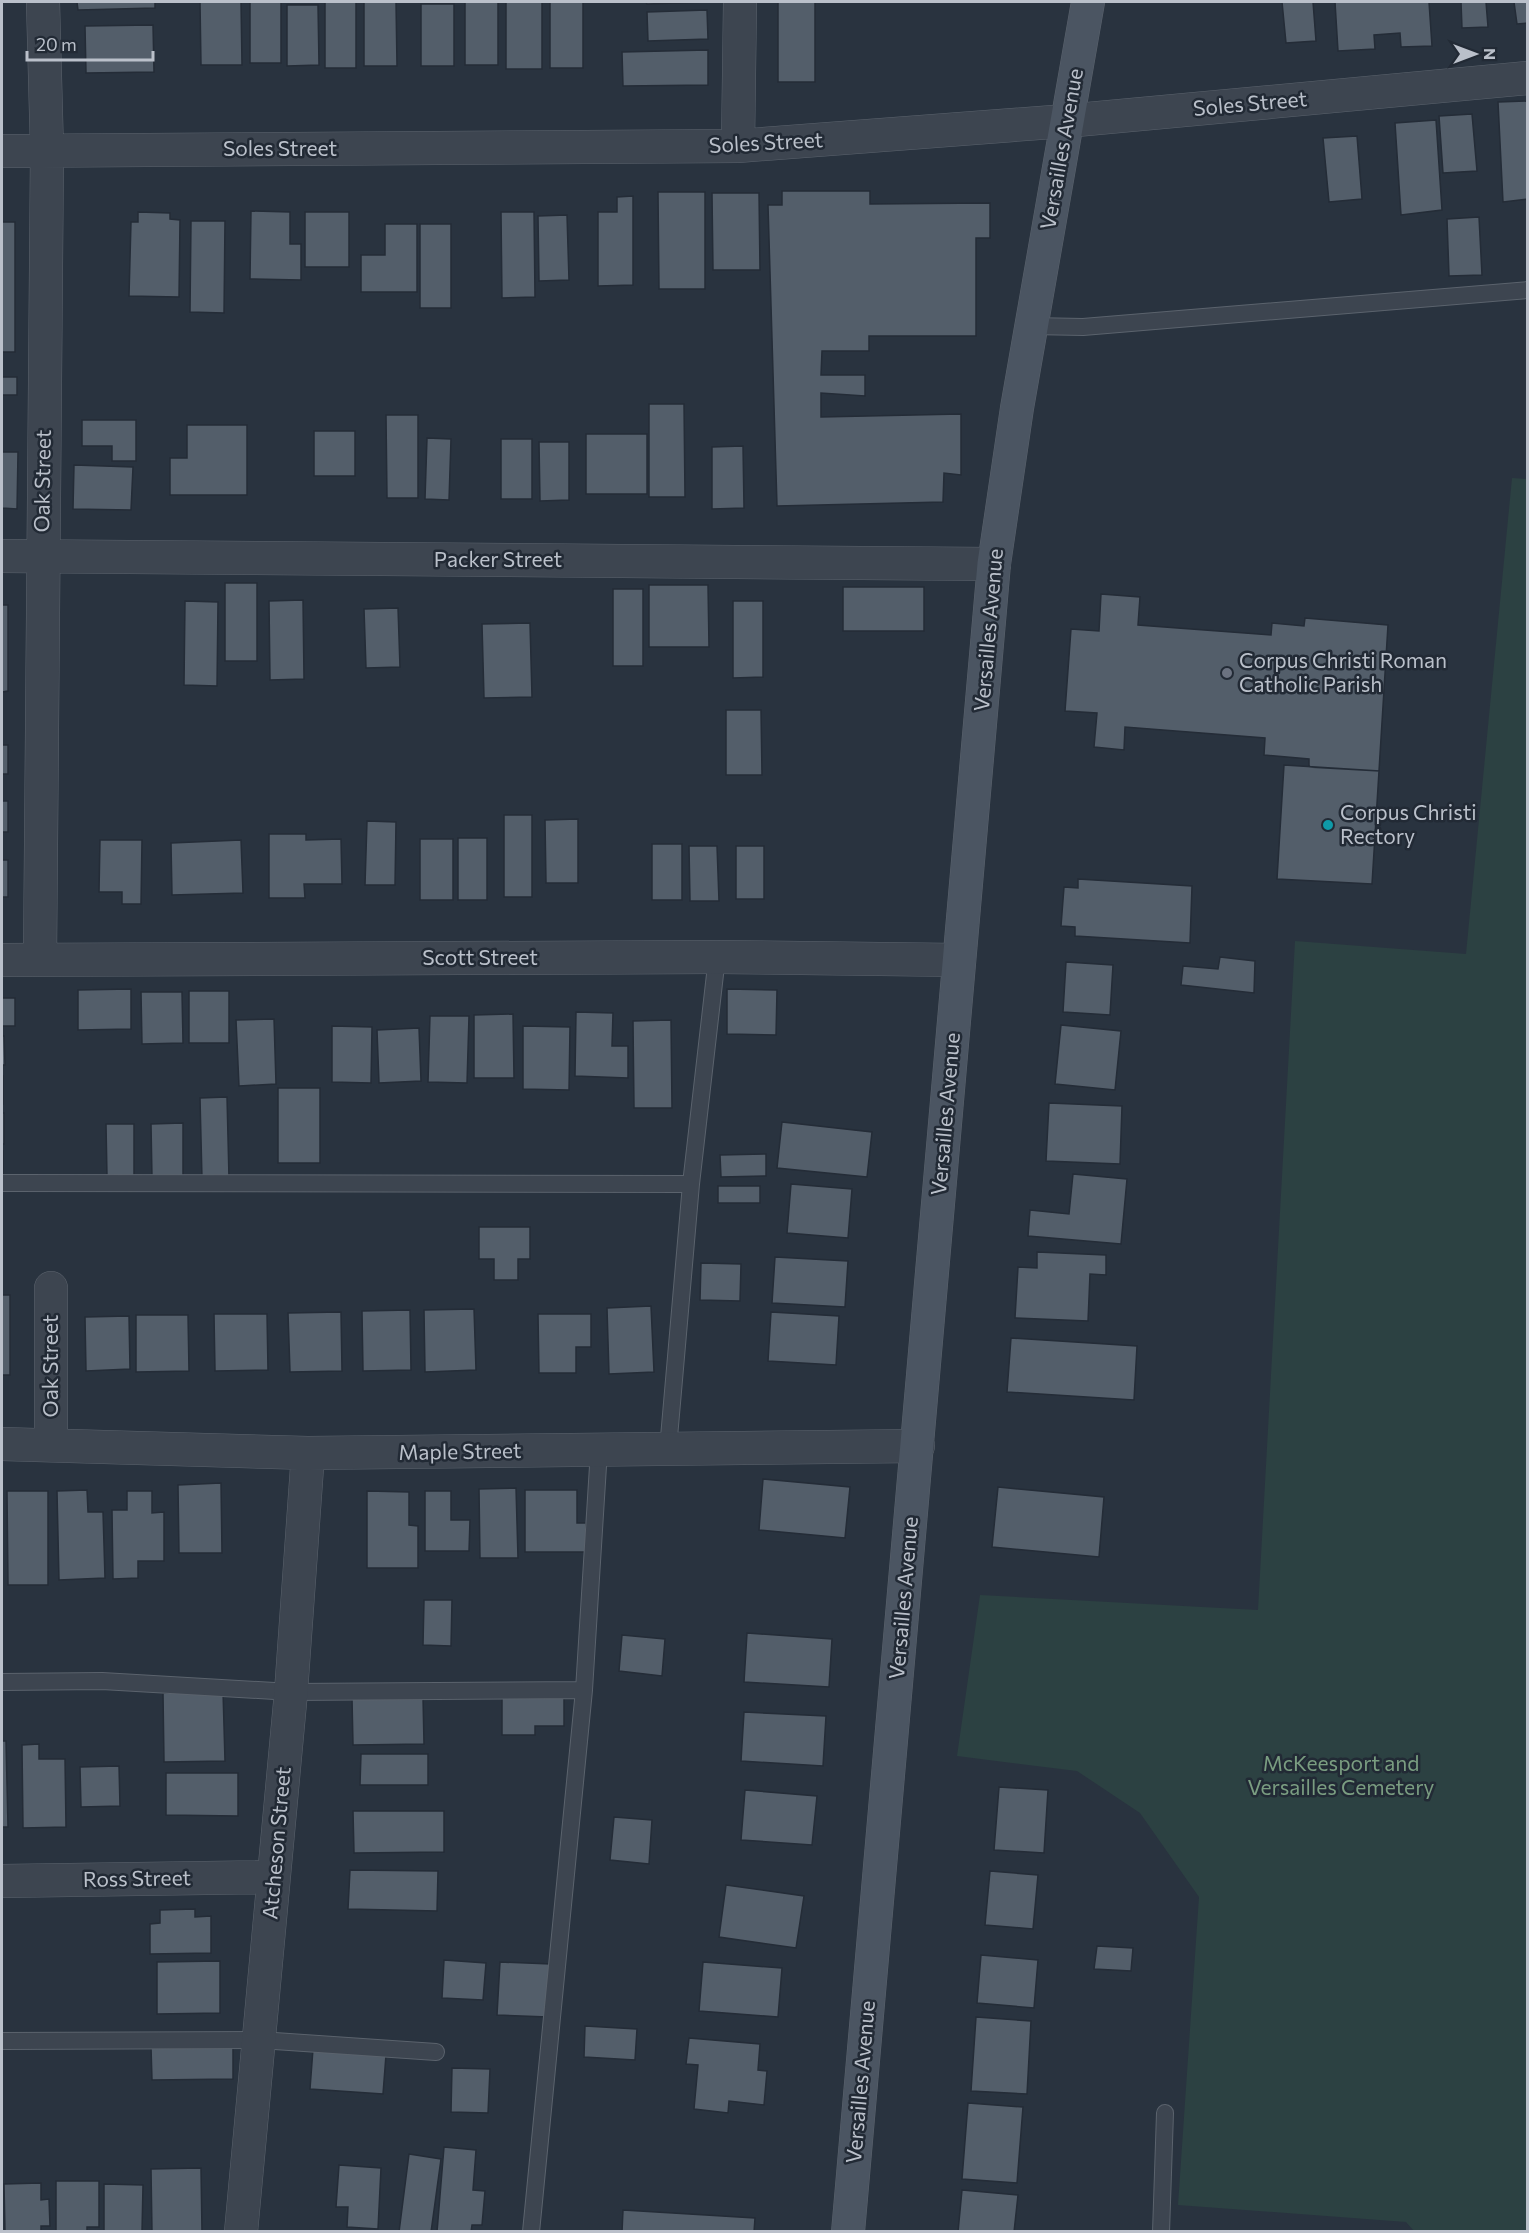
<svg xmlns="http://www.w3.org/2000/svg" width="1529" height="2233" font-family="Commissioner,sans-serif">
	<style>
		.green { fill: #2c4142 }
		.building { fill: #535e6a; stroke: #242c37; stroke-width: 1.5 }
		.lines { fill: none; stroke-linecap: round; stroke-linejoin: round }
		.lane-casing { stroke: #5b636d; stroke-width: 18 }
		.street-casing { stroke: #5b636d; stroke-width: 34 }
		.secondary-casing { stroke: #5b636d; stroke-width: 34 }
		.lane { stroke: #3d4550; stroke-width: 16 }
		.street { stroke: #3d4550; stroke-width: 33 }
		.secondary { stroke: #4b5562; stroke-width: 33 }
		.worship-dot { fill: #6b7280; stroke: #222a35; stroke-width: 2 }
		.culture-dot { fill: #0f9aa8; stroke: #222a35; stroke-width: 2 }
		.labels { text-anchor: middle; stroke-width: 5; stroke-linejoin: round; paint-order: stroke }
		.street-label { font-size: 21px; fill: #bac0ca; stroke: #222a35 }
		.poi-label { font-size: 21px; fill: #bac0ca; stroke: #222a35; text-anchor: start }
		.park-label { font-size: 21px; fill: #7a9d81; stroke: #222a35 }
	</style>
	<rect width="100%" height="100%" fill="#29333f"/>
	<path class="green" d="M1512,478L1528,479L1527,2231H1414L1406,2222L1178,2205L1199,1897L1140,1813L1077,1771L957,1756L980,1595L1258,1610L1295,941L1466,954Z"/>
	<path class="building" d="M77,2H155V8L78,10Z
		M200,2H241L242,65H201Z
		M250,2H281V63H250Z
		M325,2H356V68H325Z
		M364,2H396L397,66H364Z
		M465,2H498V65H465Z
		M506,2H542V69H506Z
		M550,2H583V68H550Z
		M646,2H707L647,4Z
		M778,2H815V82H778Z
		M1282,2H1313L1316,41L1286,43Z
		M1335,2H1429L1432,46L1401,47L1400,33L1374,35L1375,49L1338,51Z
		M1433,2H1486L1488,27L1462,28L1461,2Z
		M1514,2H1528V23L1517,24Z
		M421,4H454V66H421Z
		M287,5H318L319,65L287,66Z
		M707,10L708,39L648,41L647,12Z
		M153,25L154,72L86,73L85,26Z
		M708,50V85L623,86L622,52Z
		M1528,101V199L1503,202L1498,102Z
		M1472,114L1477,171L1443,173L1439,116Z
		M1436,120L1442,210L1401,215L1395,123Z
		M1357,136L1362,199L1329,202L1323,138Z
		M782,191H870V204L990,203V238H976V336H869V351H822L821,375H865V396L821,393V417L961,414V475L944,473L943,502L777,506L768,205H782Z
		M658,192H705V289H659Z
		M712,193H759L760,270H713Z
		M633,196V285L598,286V212H617V197Z
		M251,211L290,212V244H301V280L250,279Z
		M138,212L170,213V219L180,220L179,297L129,296L131,222H138Z
		M305,212H349V267H305Z
		M501,212H534L535,297L502,298Z
		M567,215L569,280L539,281L538,216Z
		M1479,217L1482,275L1449,276L1447,219Z
		M191,221H225L224,313L190,312Z
		M2,222H15V352H2Z
		M385,224H417V292H361V255H385Z
		M420,224H451V308H420Z
		M2,377H17V395H2Z
		M649,404H684L685,497H649Z
		M386,415H418V498H387Z
		M82,420H136V461H112V446H82Z
		M187,425H247V495H170V458H187Z
		M314,431H355V476H314Z
		M586,434H647V494H586Z
		M427,438L451,439L449,500L425,499Z
		M501,439H532V499H501Z
		M539,442H569V500L540,501Z
		M743,446L744,508L712,509V447Z
		M2,452H18L17,509L2,508Z
		M74,465L133,467L131,510L73,509Z
		M225,583H257V661H225Z
		M649,585H708L709,647H649Z
		M843,587H924V631H843Z
		M613,589H643V666H613Z
		M1101,594L1140,597L1138,625L1271,635L1272,623L1304,626L1305,618L1388,625L1379,771L1309,767V759L1264,755L1265,738L1125,727L1124,750L1094,747L1097,713L1065,711L1071,629L1099,631Z
		M303,600L304,679L270,680L269,601Z
		M185,601L218,602L217,686L184,685Z
		M733,601H763V677L733,678Z
		M2,605H8V691L2,692Z
		M398,608L400,667L366,668L364,609Z
		M530,623L532,697L484,698L482,624Z
		M726,710H761L762,775H726Z
		M2,745H8V774H2Z
		M1284,765L1379,771L1372,884L1277,879Z
		M2,801H8V832H2Z
		M504,815H532V897H504Z
		M578,819V883H546L545,820Z
		M367,821L396,822L395,885H365Z
		M269,834H306V840L341,839L342,884H304L305,898H269Z
		M458,838H487V900H458Z
		M420,839H453V900H420Z
		M100,840H142L141,904H122V892H99Z
		M241,840L243,893L172,895L171,843Z
		M652,844H682V900H652Z
		M689,846H717L719,901H690Z
		M736,846H764V899H736Z
		M2,860H8V897H2Z
		M1078,879L1192,886L1190,943L1075,936V927L1061,926L1064,887L1078,888Z
		M1220,957L1255,961L1254,993L1181,985L1183,966L1218,969Z
		M1066,962L1113,965L1110,1015L1063,1012Z
		M131,989V1029L78,1030V990Z
		M727,989L777,990L776,1035L727,1034Z
		M189,991H229V1043H189Z
		M141,992H182L183,1043L142,1044Z
		M2,998H15V1026H2Z
		M576,1012L613,1013L612,1046H628V1078L575,1076Z
		M513,1014L514,1078H474V1015Z
		M430,1016H469L467,1083L428,1082Z
		M274,1019L276,1084L239,1086L236,1020Z
		M671,1020L672,1108H634L633,1021Z
		M1061,1025L1121,1031L1115,1090L1055,1084Z
		M332,1026L372,1027L371,1083L332,1082Z
		M523,1026L570,1027L569,1090L523,1089Z
		M419,1028L421,1081L379,1083L377,1030Z
		M2,1036H4L5,1065H2Z
		M2,1076H3V1104H2Z
		M278,1088H320V1163H278Z
		M227,1097L229,1178L202,1179L200,1098Z
		M1049,1103L1122,1106L1120,1164L1046,1161Z
		M2,1113H4V1144H2Z
		M782,1122L872,1132L867,1177L777,1168Z
		M183,1123V1177L152,1178L151,1124Z
		M106,1124H134V1177H107Z
		M2,1151H3V1177H2Z
		M766,1154V1176L721,1177L720,1155Z
		M1073,1174L1127,1179L1121,1244L1028,1236L1030,1210L1069,1214Z
		M791,1184L852,1189L848,1238L787,1233Z
		M718,1186H760V1203H718Z
		M479,1227H530V1259H518V1280H494V1259H479Z
		M1037,1252L1106,1255V1275L1090,1274L1088,1321L1015,1318L1018,1267L1037,1268Z
		M775,1257L848,1261L845,1307L772,1303Z
		M701,1263L741,1264L740,1301L700,1300Z
		M2,1295H10V1375H2Z
		M651,1306L654,1372L609,1374L607,1308Z
		M474,1309L476,1370L425,1372L424,1310Z
		M410,1310L411,1370L363,1371L362,1311Z
		M341,1312L342,1371L290,1372L288,1313Z
		M771,1312L839,1316L836,1365L768,1361Z
		M214,1314H267L268,1370L215,1371Z
		M538,1314H591V1347H576V1373H539Z
		M136,1315H188L189,1371L136,1372Z
		M129,1316L130,1369L86,1371L85,1317Z
		M1011,1338L1137,1346L1134,1400L1007,1392Z
		M763,1479L850,1487L845,1538L759,1530Z
		M221,1483L222,1553H179L178,1485Z
		M998,1487L1104,1497L1099,1557L992,1547Z
		M516,1488L518,1558H480L479,1489Z
		M87,1490L88,1512H103L105,1578L59,1580L57,1491Z
		M525,1490H577V1523H586V1552H525Z
		M7,1491H48V1585H8Z
		M127,1491H152V1513L164,1512V1561H138V1578L113,1579L112,1510H127Z
		M367,1491L409,1492V1525L418,1526V1568H367Z
		M425,1491H451V1520H470L469,1551H425Z
		M424,1600H452L451,1646L423,1645Z
		M747,1633L832,1639L829,1687L744,1682Z
		M622,1635L665,1639L662,1676L619,1671Z
		M223,1691L225,1761L164,1762L163,1693Z
		M502,1694H564V1726H535V1735H502Z
		M423,1697L424,1744L353,1745L352,1698Z
		M744,1712L826,1716L823,1766L741,1761Z
		M2,1741H6L8,1827H2Z
		M39,1744V1759H65L66,1827L23,1828L22,1745Z
		M361,1754H428V1785H360Z
		M119,1766L120,1806L81,1807L80,1767Z
		M166,1773H238V1816L166,1815Z
		M999,1787L1048,1790L1044,1853L994,1850Z
		M745,1790L817,1796L812,1845L741,1840Z
		M353,1811H444V1852L354,1853Z
		M614,1817L652,1820L649,1864L610,1860Z
		M350,1870L438,1871L437,1911L348,1909Z
		M990,1871L1038,1875L1033,1929L985,1925Z
		M726,1885L804,1896L796,1948L719,1937Z
		M195,1909V1917L211,1916V1953L150,1954V1924L160,1923V1910Z
		M1097,1946L1133,1948L1131,1971L1094,1969Z
		M981,1955L1038,1960L1034,2008L977,2003Z
		M444,1960L486,1963L483,2000L442,1998Z
		M220,1961V2013L157,2014V1962Z
		M500,1962L551,1964L548,2017L497,2015Z
		M703,1962L782,1968L778,2017L699,2011Z
		M976,2017L1031,2021L1027,2094L971,2091Z
		M585,2026L637,2029L635,2060L584,2057Z
		M689,2038L760,2044L758,2070L767,2071L764,2105L729,2101L728,2113L694,2109L698,2065L686,2064Z
		M233,2046V2079L152,2080L151,2047Z
		M313,2049L386,2055L383,2094L310,2089Z
		M452,2068L490,2069L488,2113L451,2112Z
		M968,2103L1023,2107L1017,2183L962,2179Z
		M444,2147L476,2150L473,2190L485,2191L482,2225H472L471,2232H437Z
		M409,2154L441,2159L431,2232H399Z
		M339,2165L381,2168L378,2229L347,2227L348,2207H336Z
		M201,2168L202,2232H152L151,2169Z
		M56,2181H99V2227H87V2232H56Z
		M41,2183V2200L49,2199L50,2226H41V2232H5L4,2184Z
		M104,2184L143,2185L142,2232H104Z
		M962,2190L1018,2195L1014,2232H958Z
		M623,2210L755,2218L754,2232H622Z"/>
	<g class="lines">
		<defs>
			<path id="lane" d="M1031,326L1083,327L1528,290
				M2,1183L691,1184
				M668,1449L691,1184L717,957
				M2,1682L102,1681L291,1692L584,1690
				M2,2041L260,2040L436,2052
				M531,2232L584,1690L599,1450
				M1161,2232L1165,2113"/>
			<path id="street" d="M738,146L740,2
				M2,151L738,146L1066,121L1528,78
				M2,556L994,564
				M2,960L717,957L959,960
				M40,960L47,151L43,2
				M51,1288V1443
				M2,1444L308,1453L918,1446
				M2,1881L273,1877
				M241,2232L291,1692L308,1453"/>
			<path id="secondary" d="M848,2232L994,564L1017,408L1088,2"/>
		</defs>
		<use href="#lane" class="lane-casing"/>
		<use href="#street" class="street-casing"/>
		<use href="#secondary" class="secondary-casing"/>
		<use href="#lane" class="lane"/>
		<use href="#street" class="street"/>
		<use href="#secondary" class="secondary"/>
	</g>
	<circle class="worship-dot" cx="1227" cy="673" r="6"/>
	<circle class="culture-dot" cx="1328" cy="825" r="6"/>
	<g class="labels">
		<g class="street-label">
			<text transform="translate(1250 104) rotate(-5)" y="7">Soles Street</text>
			<text transform="translate(766 143) rotate(-3)" y="7">Soles Street</text>
			<text x="280" y="156">Soles Street</text>
			<text transform="translate(1062 149) rotate(-80)" y="7">Versailles Avenue</text>
			<text transform="translate(43 481) rotate(-89)" y="7">Oak Street</text>
			<text x="498" y="567">Packer Street</text>
			<text transform="translate(989 630) rotate(-85)" y="7">Versailles Avenue</text>
			<text x="480" y="965">Scott Street</text>
			<text transform="translate(946 1114) rotate(-85)" y="7">Versailles Avenue</text>
			<text transform="translate(51 1366) rotate(-90)" y="7">Oak Street</text>
			<text transform="translate(460 1452) rotate(-1)" y="7">Maple Street</text>
			<text transform="translate(904 1598) rotate(-85)" y="7">Versailles Avenue</text>
			<text transform="translate(277 1843) rotate(-85)" y="7">Atcheson Street</text>
			<text transform="translate(137 1879) rotate(-1)" y="7">Ross Street</text>
			<text transform="translate(861 2082) rotate(-85)" y="7">Versailles Avenue</text>
		</g>
		<g class="poi-label">
			<text x="1239" y="668">Corpus Christi Roman<tspan x="1239" dy="24">Catholic Parish</tspan></text>
			<text x="1340" y="820">Corpus Christi<tspan x="1340" dy="24">Rectory</tspan></text>
		</g>
		<g class="park-label">
			<text x="1341" y="1771">McKeesport and<tspan x="1341" dy="24">Versailles Cemetery</tspan></text>
		</g>
	</g>
	<rect width="1529" height="2233" fill="none" stroke="#bac0ca" stroke-width="6"/>
	<g transform="translate(1475 54) rotate(90)" stroke="#222a35" stroke-width="4.5" paint-order="stroke">
	<path d="M0-4.5L10 22L0 15L-10 22Z" fill="#bac0ca"/>
	<text y="-9" font-size="16" font-weight="bold" text-anchor="middle" fill="#bac0ca">N</text>
	</g>
	<path d="M27 51v9h126v-9" fill="none" stroke="#bac0ca" stroke-width="3"/>
	<text x="36" y="51" font-size="18" fill="#bac0ca" stroke="#222a35" stroke-width="4.5" paint-order="stroke">20 m</text>
</svg>
